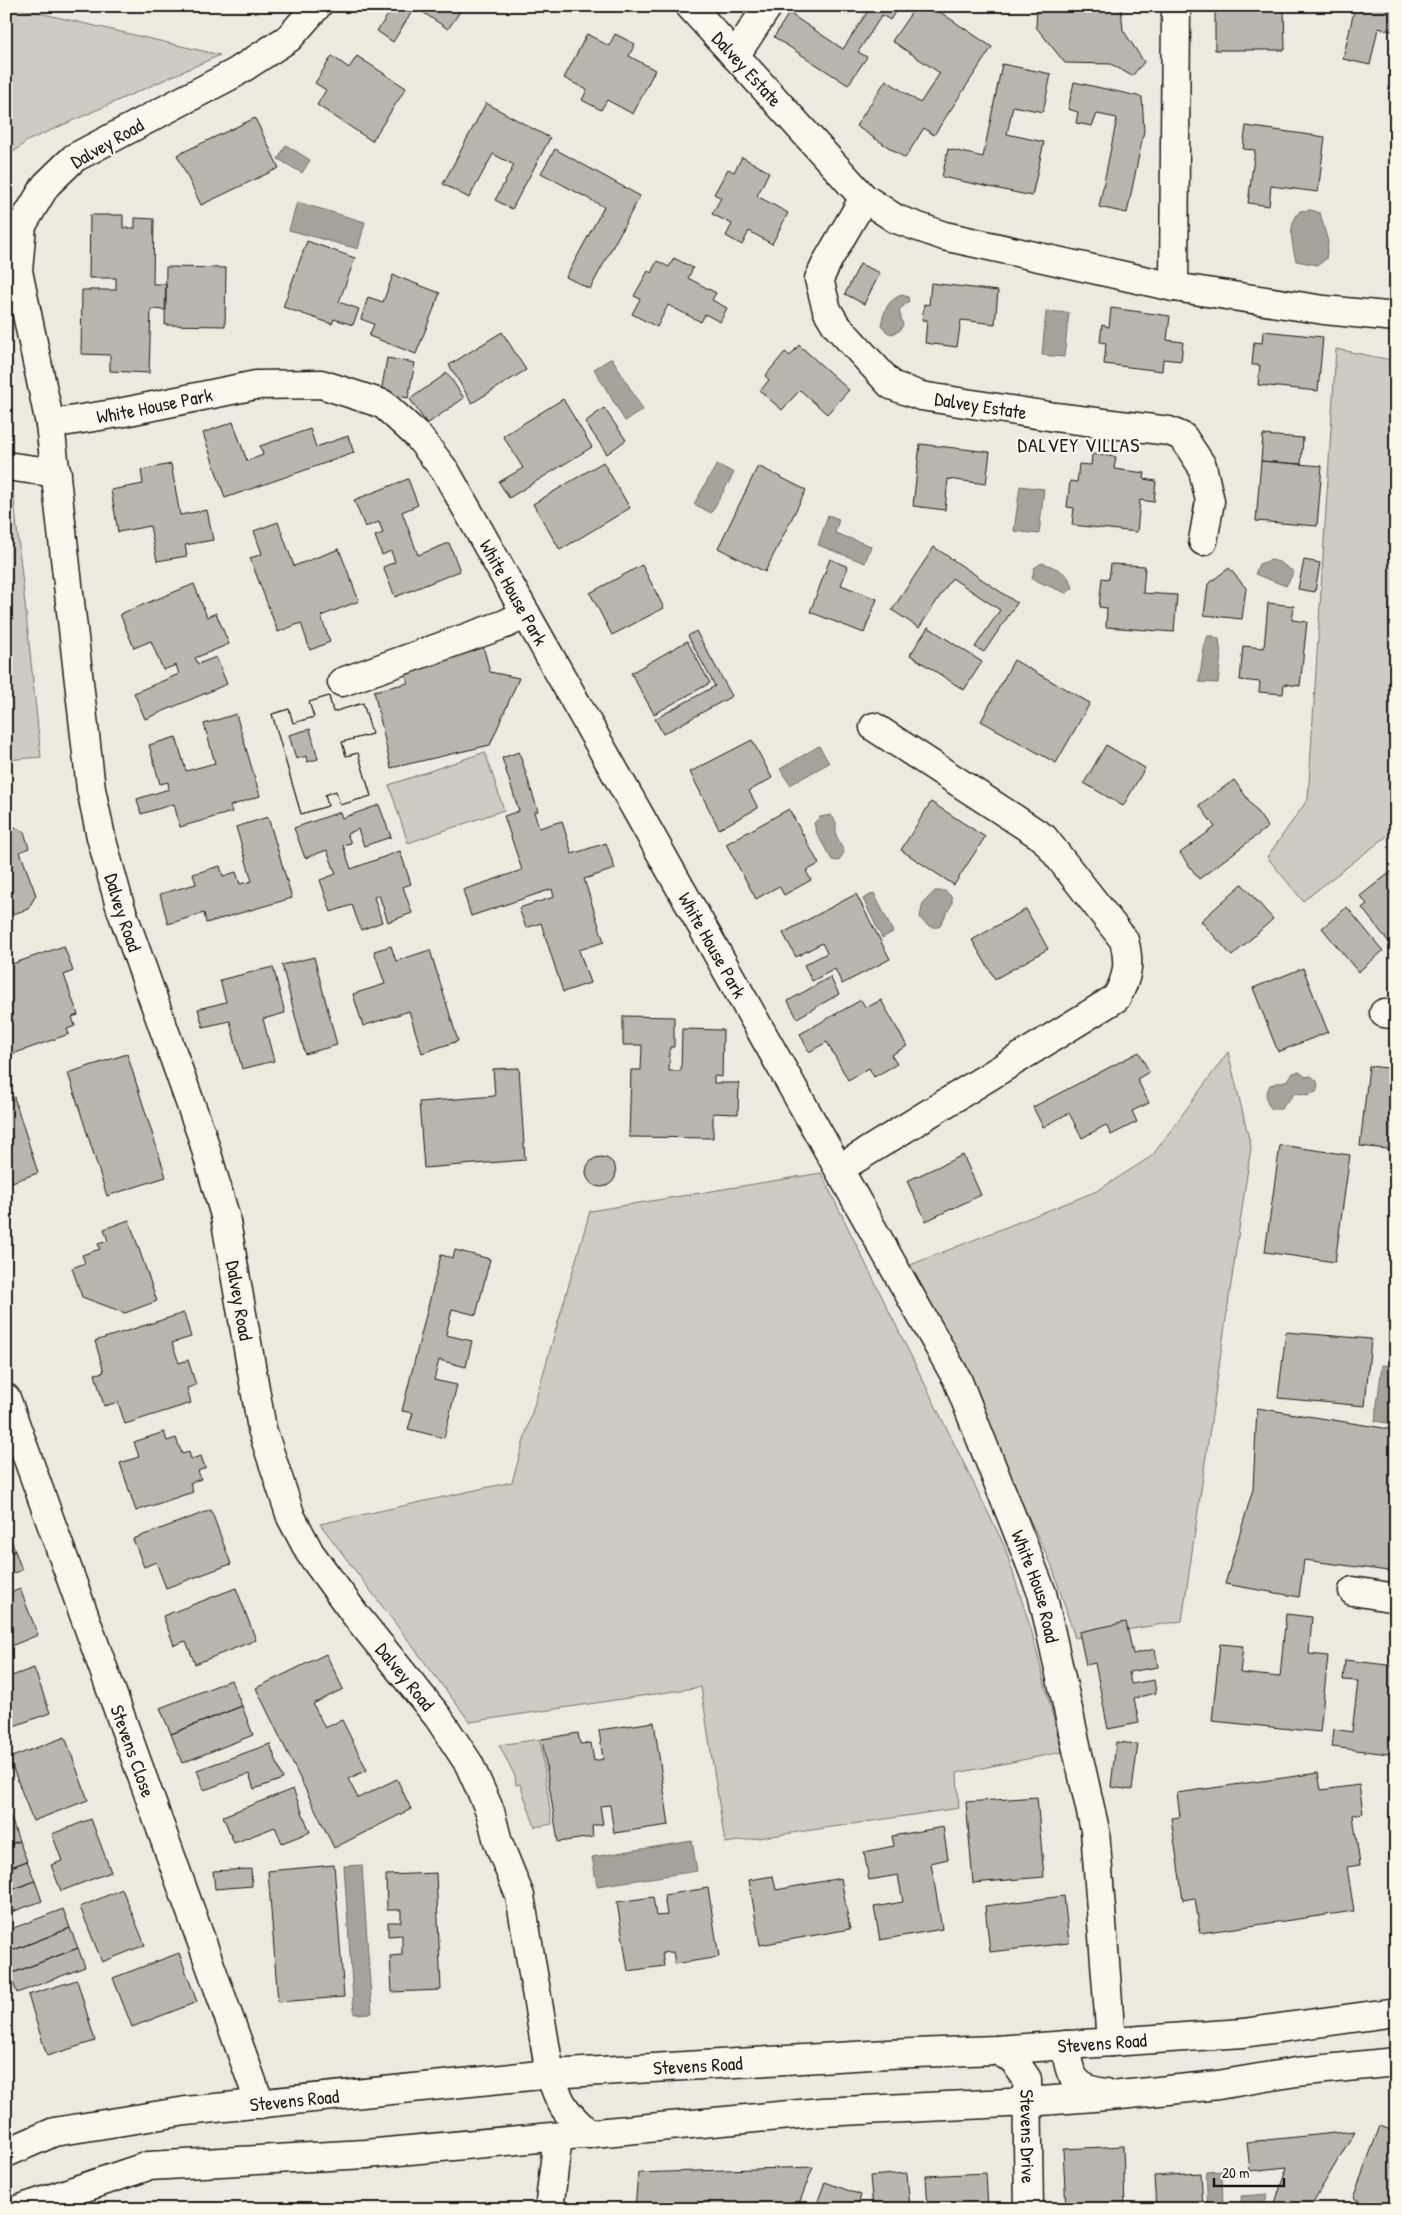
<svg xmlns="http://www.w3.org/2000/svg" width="1402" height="2215" font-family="'Patrick Hand',sans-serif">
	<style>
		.green { fill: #ceccc2; stroke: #75746f }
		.water { fill: #a6a39d; stroke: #6f6d69 }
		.building { fill: #b9b6af; stroke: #1c1c1c; fill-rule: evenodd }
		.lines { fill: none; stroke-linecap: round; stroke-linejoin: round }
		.minor-casing { stroke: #1c1c1c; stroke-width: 31 }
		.major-casing { stroke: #1c1c1c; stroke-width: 31 }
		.minor { stroke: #fbf7ec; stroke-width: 28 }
		.major { stroke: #fbf7ec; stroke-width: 28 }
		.labels { text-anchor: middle; stroke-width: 4.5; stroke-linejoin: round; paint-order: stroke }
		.street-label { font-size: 19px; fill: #1c1c1c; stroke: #fbf7ec }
		.neighbourhood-label { font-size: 20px; letter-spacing: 1px; fill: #1c1c1c; stroke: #fbf7ec }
	</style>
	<rect width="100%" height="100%" fill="#eeeadf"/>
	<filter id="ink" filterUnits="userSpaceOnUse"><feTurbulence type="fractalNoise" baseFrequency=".02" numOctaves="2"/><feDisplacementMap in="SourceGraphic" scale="10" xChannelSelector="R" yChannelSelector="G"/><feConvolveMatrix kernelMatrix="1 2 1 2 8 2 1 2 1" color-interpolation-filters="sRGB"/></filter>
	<g filter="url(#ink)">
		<path class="green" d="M6,6H9L220,55L27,141L6,158Z
			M1336,349L1396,361V829L1303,901L1267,857L1308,799Z
			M13,490L41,757L6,760V491Z
			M485,752L504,810L408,843L389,785Z
			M1228,1052L1251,1147L1182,1621L1075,1638L1052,1566L908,1266L1097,1191L1152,1156Z
			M821,1173L1004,1545L1031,1629L1062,1752L957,1773L959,1808L725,1843L701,1687L470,1722L320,1524L512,1482L590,1211Z
			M540,1739L552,1824L535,1827L520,1784L516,1785L515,1776L499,1745Z"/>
		<path class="water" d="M286,145L310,160L302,173L278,159Z
			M297,202L365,222L358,249L289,230Z
			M1311,210L1320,213L1328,242L1326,259L1318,265L1296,261C1292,244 1287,225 1300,211Z
			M902,295L908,297L909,301L899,310L903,325L899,331L892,334L887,332L881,325C884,311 888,299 902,295Z
			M1046,311L1069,313L1064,357L1042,355Z
			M612,358L643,410L625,421L594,369Z
			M717,464L734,473L711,513L694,504Z
			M1020,486L1044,489L1039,534L1014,531Z
			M828,515L839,519L835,533L871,546L865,563L818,545Z
			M1271,560L1279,562L1294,572L1286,586L1255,574L1259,564Z
			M1042,563C1055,567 1070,573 1073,588L1066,593L1032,579L1034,568Z
			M1208,636H1213L1219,639L1221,655L1218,683L1199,682L1205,642Z
			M819,746L829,763L790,785L780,769Z
			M831,815L836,822V835L844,852L839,861L832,860L816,832L814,823L820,817Z
			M935,891H945L952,897V904L939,927C929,928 924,924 920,917L923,903Z
			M874,893L893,932L882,938L863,899Z
			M1299,1072L1306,1077L1311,1076L1317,1081L1318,1087L1316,1092L1308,1095L1295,1093L1281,1109H1272C1264,1101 1265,1095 1270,1085L1288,1080L1293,1073Z
			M1382,1365L1396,1367L1393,1424L1375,1421Z
			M692,1841L697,1871L597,1886L592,1857Z
			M362,1865L372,2013L354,2014L344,1866Z
			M1222,2171L1223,2209H1208L1206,2172Z
			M1268,2194L1262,2209H1242L1241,2196Z"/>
		<path class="building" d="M394,6H464L448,29L415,7L393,42L377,31Z
			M868,6H899L890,20L882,15L858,52L867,57L848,85L774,37L789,13L843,49L870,8Z
			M916,6H931L992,47L934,135L924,128L905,158L856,126L886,80L920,103L940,73L892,41Z
			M1121,6L1123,30L1144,62L1132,76L1111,64L1065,63L1036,27L1037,6Z
			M1215,6H1284L1285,50H1215Z
			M1355,6H1382V8L1396,11V32L1378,28L1370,65L1343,59Z
			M587,34L609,46L615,34L635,44L629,56L655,70L633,114L607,100L601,110L582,100L587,90L564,78Z
			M332,56L349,68L357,56L406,88L372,141L317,105L326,90L315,83Z
			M1002,64L1051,74L1043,112L1013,106L1007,134L1044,142L1032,196L942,177L948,149L983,157Z
			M1074,82L1142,97L1144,131L1127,213L1099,207L1117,118L1097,114L1092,126L1076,123L1078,112L1068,109Z
			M486,103L550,138L512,209L495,200L514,165L493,154L469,198L443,184Z
			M255,118L279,168L201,205L177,155Z
			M1246,126L1325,137L1318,192L1271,186L1269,206L1248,203L1255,150L1243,149Z
			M555,149L640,196L590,289L566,277L604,207L541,173Z
			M742,157L769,172L757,196L788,213L772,244L749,231L742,245L726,236L732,224L712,214L721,198L714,194L728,169L734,172Z
			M90,215H123V228H135V218L154,219L153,284H166V310L151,309L149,373L110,371V355L81,354L82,290H116V278H89Z
			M307,241L355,258L339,302L359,309L353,325L334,319L332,324L283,307Z
			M674,258L693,268L688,278L716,293L712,300L727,308L720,322L705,314L701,322L668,305L657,327L632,314L640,299L634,296L648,271L651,273L657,261L669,267Z
			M860,264L880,273L864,304L845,294Z
			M166,267L226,268L225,326L165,325Z
			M393,275L440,293L416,354L369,336L374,324L361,319L368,297L383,302Z
			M931,283L998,291L995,324L961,320L957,347L925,343L927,320H922L924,304L929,305Z
			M1111,308L1170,316L1167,340L1183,342L1181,361L1163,359L1162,371L1104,364L1106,343L1100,342L1102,325L1109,327Z
			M1263,331L1323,337L1318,391L1258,385L1260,365H1252L1254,342L1262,343Z
			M502,332L526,370L472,403L449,365Z
			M799,345L849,390L827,414L800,390L782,410L760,391L769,380L765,376L785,352L790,356Z
			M387,358L415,363L408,398L381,393Z
			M447,373L464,398L427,424L410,399Z
			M563,399L592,447L509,498L499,482L523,468L503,436Z
			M604,408L626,440L607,454L585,422Z
			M233,422L247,461L263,455L260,446L310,429L316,447L348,436L354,453L225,498L203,433Z
			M1263,435L1303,438L1301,464L1261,461Z
			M920,444L990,452L986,484L948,479L945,510L913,506Z
			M1092,454L1116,457L1114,469L1145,473L1144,479L1156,481L1154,502L1140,500L1137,532L1072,525L1074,508L1067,507L1070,481L1077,482L1079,464L1091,465Z
			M1261,461L1322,466L1317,526L1256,521Z
			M603,462L630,508L560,550L533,504Z
			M171,464L180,515L207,510L213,540L185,545L187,556L157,561L150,526L118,532L111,490L143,484L141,470Z
			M758,466L806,490L765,572L718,548Z
			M408,479L418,505L402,512L418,555L449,543L460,571L395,597L383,567L395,562L391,551L382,555L375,536L383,533L379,522L365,527L354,500Z
			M278,522L294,566L339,549L359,601L321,616L330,642L310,650L301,623L278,632L250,558L262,554L254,531Z
			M934,547L1017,603L984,652L975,647L1000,610L952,578L919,628L892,610Z
			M830,559L848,567L841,585L877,599L864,633L810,612Z
			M1304,560L1320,563L1315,592L1298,589Z
			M1111,564L1145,566L1143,593L1177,595L1174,632L1106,627L1107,608L1099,607L1102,578L1109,579Z
			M642,565L664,608L612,635L590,593Z
			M1229,568L1246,588L1242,619L1204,615L1208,584Z
			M194,584L207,617L216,613L229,644L195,658L198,664L216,657L227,684L145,719L134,693L179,674L176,665L163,670L151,641L134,648L120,614Z
			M1268,603L1294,606L1292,620L1307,622L1300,686L1284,684L1283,694L1259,692L1260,682L1240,680L1243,646L1264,648Z
			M928,627L982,662L964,690L910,655Z
			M696,631L732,696L663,734L655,719L715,686L688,636Z
			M687,641L710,683L654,714L631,673Z
			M483,646L490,672L519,678L490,745L391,768L374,691L408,683L405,673Z
			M1014,660L1090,703L1056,763L981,721Z
			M329,696L333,712L363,703L372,734L342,742L346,756L358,753L371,796L340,805L336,791L325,795L328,806L301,814L272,714L289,709L293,723L314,717L309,702ZM310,729L318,759L307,762L306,756L296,759L289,735Z
			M329,696L333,712L363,703L372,734L342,742L346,756L358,753L371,796L340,805L336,791L325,795L328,806L301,814L272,714L289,709L293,723L314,717L309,702Z
			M236,714L260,796L230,806L232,812L180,827L174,804L141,814L137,799L169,789L168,782L160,784L149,745L176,737L186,771L215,763L204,724Z
			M752,740L772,778L749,791L758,808L719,829L690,772Z
			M1106,745L1145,768L1123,806L1084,783Z
			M519,752L538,811L534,812L539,828L562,821L572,854L606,843L615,869L584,879L604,942L579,950L590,983L563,992L541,923L526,928L519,908L554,897L552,889L471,916L463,890L522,870L504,816L519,811L502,758Z
			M1234,780L1268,827L1199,879L1180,853L1215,827L1199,805Z
			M931,802L985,837L954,885L901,850Z
			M379,805L391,837L364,846L358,829L347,834L351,843L343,845L351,869L400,851L411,884L403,887L412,913L388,922L379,895L374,897L382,922L361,930L352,905L331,912L320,880L336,874L327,850L305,858L294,828L340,812L342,818Z
			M789,809L819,864L806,871L811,880L784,895L779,886L756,899L726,844Z
			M268,817L292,898L206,923L204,913L168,924L160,894L196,884L193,874L220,866L223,876L236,872L240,884L252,881L236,827Z
			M7,823L24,832L29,848L20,852L36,895L28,909L13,914L11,909L6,911Z
			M1396,868V943L1392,946L1362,908L1367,904L1360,896Z
			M1242,884L1273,919L1232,956L1201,921Z
			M856,894L890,959L842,984L835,969L812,981L804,965L827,953L822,943L796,957L783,933Z
			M1347,907L1383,951L1358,972L1322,928Z
			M1026,909L1048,949L995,979L972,940Z
			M64,946L73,971L64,975L78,1015L72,1017L75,1026L67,1029L69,1034L10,1055L6,1043V966Z
			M391,946L396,961L430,950L458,1041L422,1053L409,1011L363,1026L353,994L385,984L374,951Z
			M314,957L337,1045L305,1054L282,965Z
			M273,967L285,1013L263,1019L274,1061L242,1069L230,1021L203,1027L198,1009L226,1002L220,980Z
			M1303,968L1328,1032L1278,1052L1253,988Z
			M830,977L839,994L797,1018L788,1001Z
			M861,1000L866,1008L881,1000L907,1046L891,1055L897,1064L874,1077L869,1068L848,1080L827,1042L809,1052L800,1034Z
			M623,1016L674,1017V1047H670L669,1071H681L682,1029L723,1030L722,1077L714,1076V1083H739L738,1114L713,1113V1138L629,1137L631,1070H641L642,1045H623Z
			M1139,1052L1149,1072L1137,1079L1149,1103L1132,1111L1137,1122L1111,1135L1106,1125L1082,1138L1069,1113L1043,1127L1033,1107Z
			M127,1054L166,1177L107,1196L68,1073Z
			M1369,1066L1396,1069V1150L1360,1146Z
			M519,1068L525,1160L424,1168L419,1102L495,1096L493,1069Z
			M14,1097L38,1173L6,1184V1100Z
			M1280,1145L1350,1155L1335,1262L1265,1252Z
			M963,1155L981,1195L926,1221L907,1181Z
			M586 1172a15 15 0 1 1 30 0a15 15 0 1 1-30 0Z
			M129,1220L157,1301L125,1313L82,1297L72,1268L85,1263L82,1255L100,1249L98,1244L108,1241L104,1229Z
			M455,1250L490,1259L476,1315L452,1309L446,1335L472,1341L466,1367L439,1360L434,1380L457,1385L444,1438L408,1429L413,1413L402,1411L441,1255L453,1258Z
			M184,1313L191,1337L172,1343L179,1363L188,1360L196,1385L187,1388L191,1403L125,1424L118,1402L104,1406L95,1374L104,1372L95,1341Z
			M1286,1332L1371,1339L1365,1406L1278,1398Z
			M1257,1408L1396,1430V1572L1304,1560L1299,1597L1225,1584L1253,1489Z
			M164,1432L167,1441L176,1438L182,1454L189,1452L191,1459L201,1456L205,1468L198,1471L201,1479L190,1483L193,1492L136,1511L120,1463L139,1457L134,1442Z
			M211,1510L231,1564L166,1588L156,1562L144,1567L133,1539Z
			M8,1531L15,1551L6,1554V1532Z
			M15,1551L22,1570L6,1576V1554Z
			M236,1588L256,1640L195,1664L186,1641L174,1645L163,1616Z
			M20,1589L38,1635L6,1648V1595Z
			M1286,1614L1312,1617L1309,1654L1328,1656L1320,1732L1212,1721L1220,1644L1243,1646L1240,1673L1280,1677Z
			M1126,1622L1133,1654L1155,1649L1158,1667L1129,1672L1131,1684L1154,1680L1156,1693L1134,1698L1139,1723L1108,1729L1095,1663L1086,1665L1079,1632Z
			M326,1654L343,1689L313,1704L325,1728L342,1720L367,1770L348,1779L358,1798L397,1779L411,1809L334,1848L256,1688Z
			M1345,1660L1396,1666V1755L1332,1747L1334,1729L1352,1732L1358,1681L1343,1680Z
			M34,1668L50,1713L11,1727L6,1715V1678Z
			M231,1680L242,1706L171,1734L160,1708Z
			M242,1706L253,1735L182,1763L171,1734Z
			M654,1722L669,1825L614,1833L610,1805L600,1806L603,1824L592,1826L593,1837L558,1842L542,1739L578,1733L580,1744L591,1743L594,1761L603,1759L599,1730Z
			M65,1737L88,1800L33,1821L9,1758Z
			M1116,1742L1138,1744L1132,1790L1111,1787Z
			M270,1744L283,1779L254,1789L249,1774L204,1790L197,1770Z
			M1318,1773L1321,1790L1359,1785L1363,1813L1353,1815L1360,1865L1347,1867L1354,1911L1200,1933L1195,1898L1183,1900L1171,1818L1180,1817L1177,1793Z
			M293,1789L310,1832L282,1843L275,1827L234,1843L223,1816Z
			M1037,1797L1044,1877L973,1883L966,1802Z
			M6,1807L12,1821L6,1823Z
			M91,1819L111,1872L61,1891L51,1865L62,1861L52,1834Z
			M12,1821L19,1841L6,1846V1823Z
			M943,1827L948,1859L931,1863L942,1929L880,1940L874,1907L903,1902L898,1875L869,1880L864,1852L894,1846L892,1836Z
			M19,1841L27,1861L6,1869V1846Z
			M27,1861L35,1881L6,1892V1869Z
			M334,1865L344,1997L278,2002L268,1871Z
			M251,1869L252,1886L215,1889L213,1871Z
			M436,1873L441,1990L392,1992L390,1956L402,1955V1935L388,1936V1922H401V1910H387L386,1875Z
			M773,1876L776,1890L841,1878L850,1929L760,1945L749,1880Z
			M35,1881L42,1901L6,1914V1892Z
			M708,1888L719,1957L675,1964L673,1952L662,1953L664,1966L628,1971L617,1902L653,1897L656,1916L667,1915L664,1895Z
			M122,1889L145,1945L102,1962L80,1907Z
			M1064,1896L1069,1943L990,1952L985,1906Z
			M63,1909L70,1928L6,1953V1931Z
			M70,1928L78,1948L10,1974L6,1964V1953Z
			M78,1948L85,1967L17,1993L10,1974Z
			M179,1953L197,2002L132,2027L113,1978Z
			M77,1980L95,2041L47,2056L28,1995Z
			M1380,2126L1396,2132V2209H1382L1353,2198Z
			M1355,2131L1309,2209H1273L1287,2167L1250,2171L1247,2142Z
			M1123,2146L1125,2209H1066L1063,2149Z
			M813,2167L797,2209H635L638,2173Z
			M907,2173L910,2209H873L870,2176Z
			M986,2173L988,2209H928L926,2176Z
			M1201,2173L1203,2209H1156L1154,2176Z
			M825,2182L861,2195L857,2209H815Z"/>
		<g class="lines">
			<defs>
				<g id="minor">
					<path id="s1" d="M317,6L289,38L235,73L74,158L46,185L22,225L18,271L50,424L91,789L101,837L120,906L202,1136L225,1216L262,1429L291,1517L310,1553L357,1617L438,1717L469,1764L490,1811L498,1842L520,1896L550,2074C560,2105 565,2112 589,2134"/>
					<path id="s2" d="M690,6L864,198L896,219L944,236L1174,287L1324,310L1396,317"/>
					<path d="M735,56L768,6"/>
					<path id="s3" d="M864,198L828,260L819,279L827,310L836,325L891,385L921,396L1055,417L1169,431L1183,437L1202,466L1210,501L1203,541"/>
					<path d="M1174,287L1176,6"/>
					<path id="s4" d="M50,424L119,413L256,385L321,384L383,404L417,435L446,472L957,1379L1042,1593L1095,1830L1111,2042"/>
					<path d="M6,466L57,473"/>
					<path d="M342,682L505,624L526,614"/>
					<path d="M1384,1013L1396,1015"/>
					<path d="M839,1169L1116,998C1128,978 1130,962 1124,940L1044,838L874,727"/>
					<path id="s5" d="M6,1398L260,2104"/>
					<path d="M1353,1591L1396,1598"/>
					<path id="s6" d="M996,2050L1013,2059L1027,2079L1029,2209"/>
					<path d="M549,2209L558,2137"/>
				</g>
				<g id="major">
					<path d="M1066,2045C1068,2075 1074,2090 1106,2093"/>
					<path id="s7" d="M6,2153L54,2132L186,2111L550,2074L888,2054L996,2050L1243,2033L1396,2012"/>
					<path d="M20,2209L148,2166L366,2154L822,2112L1028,2102L1120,2095L1218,2085L1296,2072L1396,2062"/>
				</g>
			</defs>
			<use href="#minor" class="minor-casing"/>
			<use href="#major" class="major-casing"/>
			<use href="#minor" class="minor"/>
			<use href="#major" class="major"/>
		</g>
	</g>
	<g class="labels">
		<g class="street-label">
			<text dy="7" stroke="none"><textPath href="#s2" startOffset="85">Dalvey Estate</textPath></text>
			<text transform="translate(107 143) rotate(-30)" y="7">Dalvey Road</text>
			<text dy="7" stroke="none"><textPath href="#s4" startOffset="106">White House Park</textPath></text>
			<text dy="7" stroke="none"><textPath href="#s3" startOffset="316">Dalvey Estate</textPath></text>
			<text dy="7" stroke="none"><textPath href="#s4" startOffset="571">White House Park</textPath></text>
			<text dy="7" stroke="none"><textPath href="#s1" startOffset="1072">Dalvey Road</textPath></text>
			<text dy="7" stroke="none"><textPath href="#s4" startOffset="976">White House Park</textPath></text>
			<text dy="7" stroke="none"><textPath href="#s1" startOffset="1478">Dalvey Road</textPath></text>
			<text dy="7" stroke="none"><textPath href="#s4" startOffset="1696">White House Road</textPath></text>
			<text dy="7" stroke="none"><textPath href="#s1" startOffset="1898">Dalvey Road</textPath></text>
			<text dy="7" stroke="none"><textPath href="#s5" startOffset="375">Stevens Close</textPath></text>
			<text dy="7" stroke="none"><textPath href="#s7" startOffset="1105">Stevens Road</textPath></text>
			<text dy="7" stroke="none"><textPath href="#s7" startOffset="700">Stevens Road</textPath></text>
			<text dy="7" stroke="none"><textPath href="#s7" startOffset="295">Stevens Road</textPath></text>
			<text dy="7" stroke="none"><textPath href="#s6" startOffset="101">Stevens Drive</textPath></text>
		</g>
		<g class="neighbourhood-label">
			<text x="1079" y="452">DALVEY VILLAS</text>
		</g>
	</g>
	<rect width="1402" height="2215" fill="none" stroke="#fbf7ec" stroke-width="25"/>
	<rect x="12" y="12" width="1377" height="2190" fill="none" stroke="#1c1c1c" stroke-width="2" filter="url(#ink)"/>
	<path d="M1214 2178v8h70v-8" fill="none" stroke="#1c1c1c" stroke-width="2.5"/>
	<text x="1222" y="2178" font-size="15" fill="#1c1c1c" stroke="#fbf7ec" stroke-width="4" paint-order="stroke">20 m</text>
</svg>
